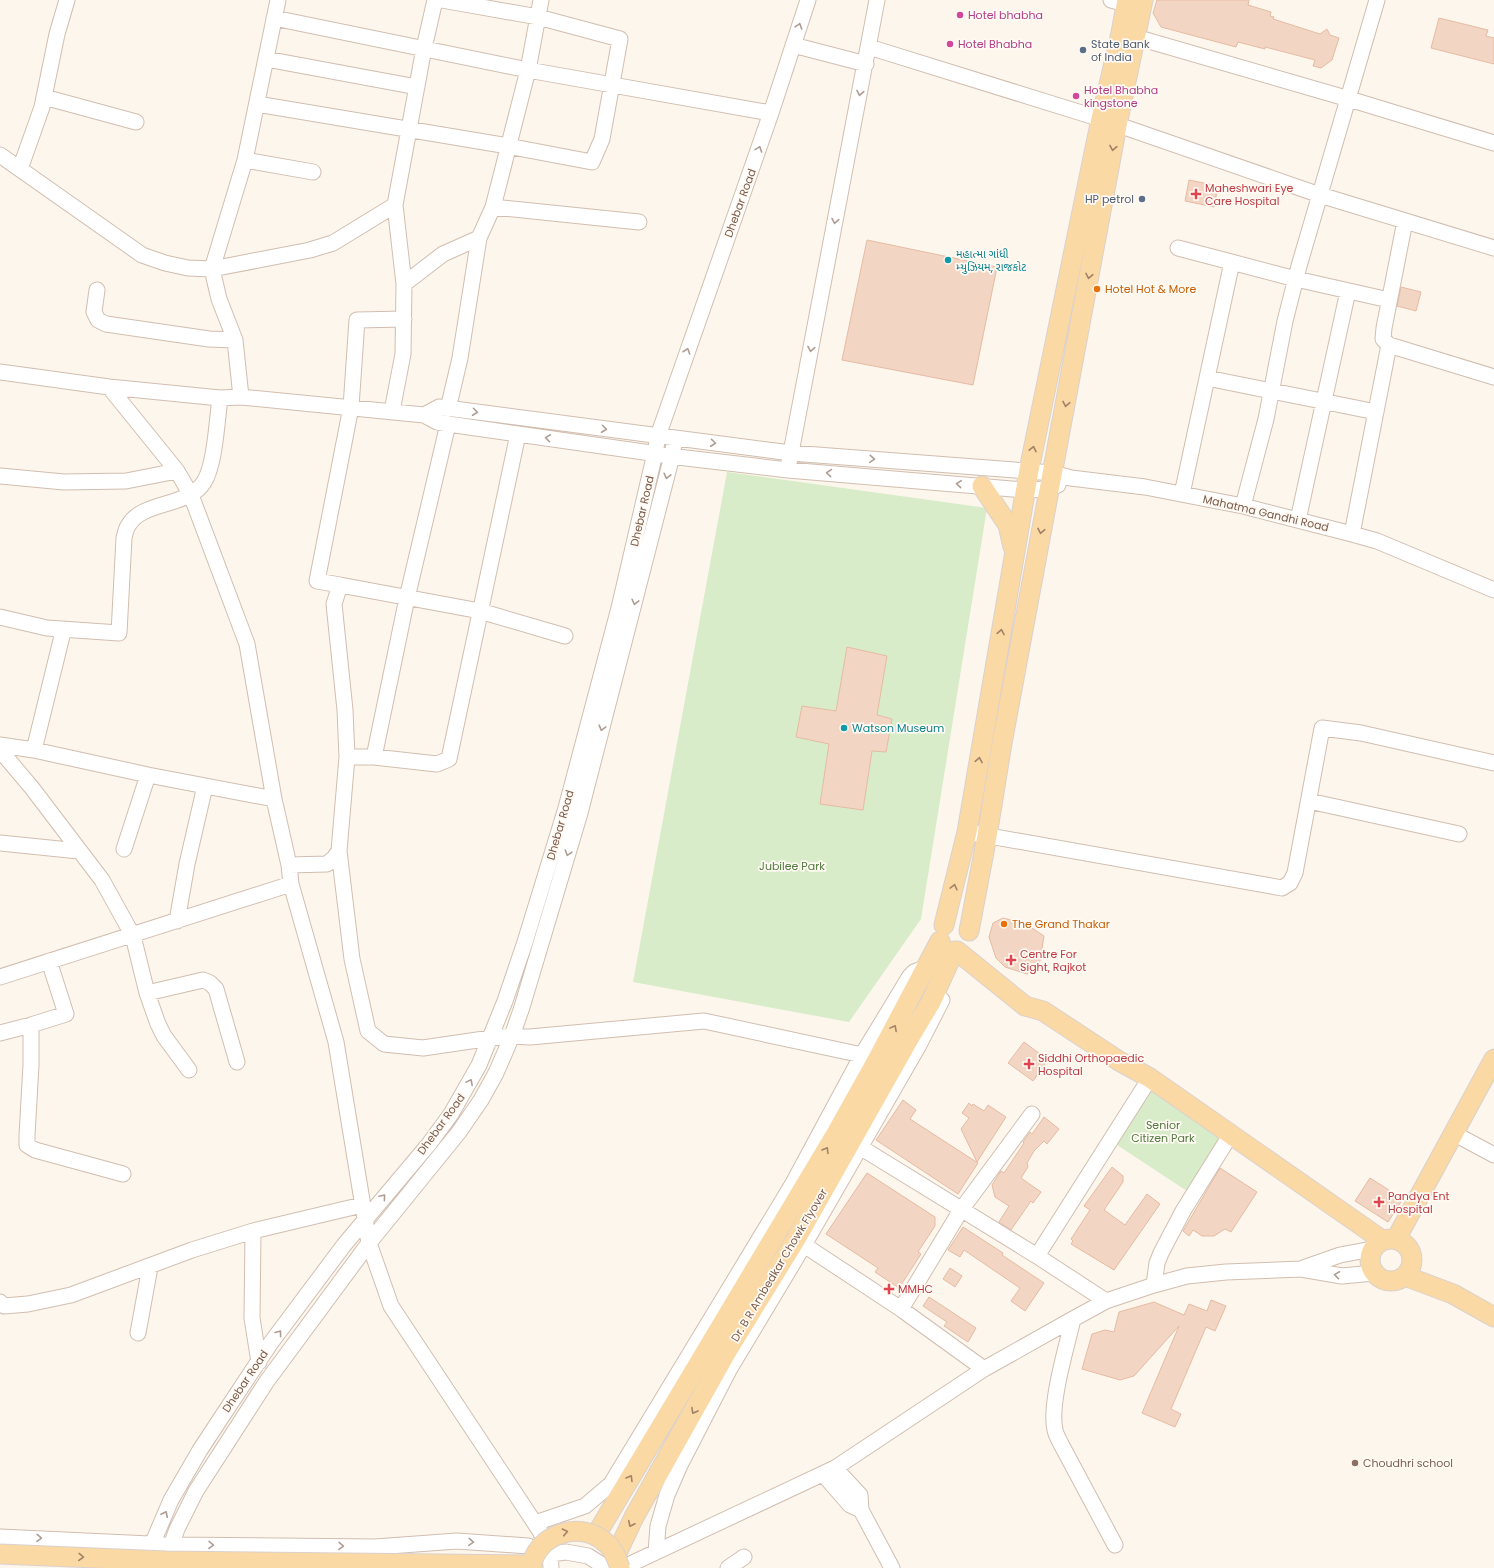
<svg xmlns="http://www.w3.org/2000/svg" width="1494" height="1568" font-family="Poppins,'Noto Sans Gujarati',sans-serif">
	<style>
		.green { fill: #d8ecc9 }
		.building { fill: #f3d5c3; stroke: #e6bba3 }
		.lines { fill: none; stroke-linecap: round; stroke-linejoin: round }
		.minor-casing { stroke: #d1beb0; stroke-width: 17 }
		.major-casing { stroke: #dad1cd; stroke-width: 21 }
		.minor { stroke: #fff; stroke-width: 15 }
		.major { stroke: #fbd9a5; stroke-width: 19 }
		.major-bridge-casing { stroke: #dad1cd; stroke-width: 21; stroke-linecap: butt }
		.major-bridge { stroke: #fbd9a5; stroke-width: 19 }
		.oneway { stroke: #af9d94 }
		.oneway2 { stroke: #a18267 }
		.hotel-dot { fill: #d1479c; stroke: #fffaf3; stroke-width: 1.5 }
		.service-dot { fill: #5c6f8a; stroke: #fffaf3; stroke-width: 1.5 }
		.health-dot { fill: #e0444e; stroke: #fffaf3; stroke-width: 1.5 }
		.culture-dot { fill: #0f9aa8; stroke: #fffaf3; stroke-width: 1.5 }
		.food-dot { fill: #e8710a; stroke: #fffaf3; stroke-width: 1.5 }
		.education-dot { fill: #8d6e63; stroke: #fffaf3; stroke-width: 1.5 }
		.labels { text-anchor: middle; stroke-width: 3.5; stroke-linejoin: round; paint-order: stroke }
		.hotel-label { font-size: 11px; fill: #b23c85; stroke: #fffaf3; text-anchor: start }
		.service-label { font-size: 11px; fill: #4e5e75; stroke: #fffaf3; text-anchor: start }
		.health-label { font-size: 11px; fill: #be3a42; stroke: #fffaf3; text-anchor: start }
		.street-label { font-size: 11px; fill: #7a5c4d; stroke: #fffaf3 }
		.culture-label { font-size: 11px; fill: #0d838f; stroke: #fffaf3; text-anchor: start }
		.food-label { font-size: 11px; fill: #c56008; stroke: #fffaf3; text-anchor: start }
		.park-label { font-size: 11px; fill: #537a41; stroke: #fffaf3 }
		.education-label { font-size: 11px; fill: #785e54; stroke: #fffaf3; text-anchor: start }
	</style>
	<rect width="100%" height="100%" fill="#fdf6ec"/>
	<path class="green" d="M727,472L987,508L921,919L849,1022L633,982Z
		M1150,1078L1231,1134L1190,1193L1111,1141Z"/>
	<path class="building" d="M1157,0H1249L1248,5L1271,12L1270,16L1274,17L1273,19L1320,34L1327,29L1330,35L1339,38L1332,60L1321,68L1313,66L1315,60L1265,47V49L1238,42L1236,47L1161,27L1153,13Z
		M1439,18L1488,30L1486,36L1494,38V64L1431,48Z
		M1189,180L1218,186L1214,207L1185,201Z
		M867,240L997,267L973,385L842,360Z
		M1401,287L1421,292L1416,311L1397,306Z
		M847,647L887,656L877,715L892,719L886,752L872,751L863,810L820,804L829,744L796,737L802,706L836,711Z
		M1003,918L1026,924L1044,936L1040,961L1036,968L1027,974L1005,967L996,958L989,937L993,923Z
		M1024,1042L1048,1060L1033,1081L1008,1063Z
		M903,1100L916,1110L910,1119L978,1163L958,1194L876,1140Z
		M969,1103L972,1106L973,1104L984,1111L988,1105L1006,1117L977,1162L961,1129L969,1118L962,1113Z
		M1044,1117L1059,1129L1047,1144L1044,1141L1034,1151L1027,1163L1028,1167L1021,1178L1041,1192L1033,1203L1031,1201L1011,1230L999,1222L1009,1206L995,1197L992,1185L1001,1171L1004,1173L1024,1143L1023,1142L1030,1132L1032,1134Z
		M1112,1167L1123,1176V1182L1104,1210L1125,1225L1147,1194L1160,1204L1114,1270L1071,1244L1073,1241L1071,1239L1090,1210L1084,1206Z
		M1220,1168L1257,1192L1231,1232L1225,1229L1214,1236H1202L1193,1230L1189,1236L1183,1231Z
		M867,1173L935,1217V1226L918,1252L921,1254L899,1288L875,1272L878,1268L826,1234Z
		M1370,1178L1403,1199L1388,1222L1355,1201Z
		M963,1227L1003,1253L1002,1255L1044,1283L1025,1311L1011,1301L1020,1288L964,1250L960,1257L948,1250Z
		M950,1268L962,1276L955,1287L943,1279Z
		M929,1297L976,1328L968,1342L944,1326L947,1322L923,1306Z
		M1211,1300L1226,1306L1215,1331L1206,1327L1171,1409L1181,1414L1175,1427L1142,1413L1179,1326L1134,1376L1120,1380L1082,1369L1092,1334L1105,1330L1114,1332L1119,1312L1154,1302L1184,1315L1189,1304L1207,1311Z"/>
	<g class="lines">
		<defs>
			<path id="minor" d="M1111,0L1137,7
				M274,18L528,70L771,113
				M1125,34L1349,99L1494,143
				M793,45L866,64
				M869,47L1101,119L1320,195L1494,248
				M266,59L417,87
				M44,97L136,122
				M257,104L508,146L592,162L602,139L620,39L538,17L442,0
				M0,155L142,255L165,263L188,268L212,269L310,250L333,243L395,205L424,48L435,0
				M245,160L313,172
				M20,169L42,107L57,34L67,0
				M493,207L639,222
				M1405,221L1384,328L1383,339L1389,345L1494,377
				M1178,248L1296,279L1389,300
				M404,284L443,254L479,238
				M97,290L94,312L98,320L106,324L209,339L235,340
				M0,372L109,387L220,398L241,397L424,415L437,422L448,424L686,458L788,470L1025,490L1049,489L1058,485
				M1207,378L1376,412
				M109,387L177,471L191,495L247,644L274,799L289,865L291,884L336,1042L369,1243L391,1306L540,1531L550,1554L551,1568
				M241,397L235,340L219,299L212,269L245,160L278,0
				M448,409L460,358L479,238L493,207L528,70L541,0
				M392,411L403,354L404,284L395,205
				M424,415L439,407L791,453L1053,473L1071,478L1145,487L1243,506L1352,534L1377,541L1494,590
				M789,463L877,0
				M0,476L64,482L126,481L177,471
				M1182,494L1232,262
				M1243,506L1266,419L1285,321L1299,266L1377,0
				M1298,520L1348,291
				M1352,534L1389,345
				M340,585L317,581L351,407L357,320L404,319
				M0,617L47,628L119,633L124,538C125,534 126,529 128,526C142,500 188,508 204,482C215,465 217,420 220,398
				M0,745L34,750L148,775L274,799
				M0,750L32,788L102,880L133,936L147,993L158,1024L164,1036L189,1070
				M34,750L62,636L58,629
				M347,757H374L437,764L449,759L518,434
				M374,757L407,598L448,424
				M1309,801L1459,834
				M967,832L1282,888L1290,883L1295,873L1322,728L1361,733L1494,763
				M0,843L79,851
				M124,849L148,775
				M339,851L352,959L368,1031L384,1044L423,1048L491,1038L512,1036L530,1037L704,1021L862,1055
				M289,865L327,864L334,858L339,851L347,757L345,710L334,604L340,585L480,611L565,636
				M177,921L187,864L205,786
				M0,977L291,884
				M147,993L203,980L210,983L216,989L237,1062
				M31,1025V1065L27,1135V1145L35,1150L123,1174
				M0,1033L31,1025L66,1014L49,961
				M1453,1133L1494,1155
				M860,1147L1037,1256L1106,1301
				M253,1231L252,1318L259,1362
				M804,1245L901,1309L984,1369
				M1037,1256L1150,1078
				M1303,1268L1340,1255L1372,1249
				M1154,1285L1157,1263L1161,1253L1183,1211L1231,1134
				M0,1302L4,1306L28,1304L71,1295L192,1250L253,1231L362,1205
				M901,1309L961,1210L1032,1114
				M1073,1319C1067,1346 1049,1404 1055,1430C1056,1435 1059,1440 1061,1444L1115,1545
				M138,1333L150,1267
				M835,1468L860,1495L861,1510L892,1568
				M823,1474L850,1505L861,1510
				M535,1523L585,1506L611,1484L792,1185L862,1055L910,976L914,972L927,967
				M0,1537L171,1545L375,1547L457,1541L528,1546L550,1554L566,1552L588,1556L607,1568
				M656,1552L658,1526L667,1495L680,1465L729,1370L804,1245L919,1045L942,1000
				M142,1568L171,1500L200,1450L221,1418L270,1344L344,1245L429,1144L451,1114L479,1065L505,1001L525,942L566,808L619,608L655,453L658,436L771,113L808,0
				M163,1568L177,1529L196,1491L267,1381L369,1243L459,1132L481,1100L496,1073L512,1036L522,1007L580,813L672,456L675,438
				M622,1568L835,1468L984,1369L1073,1319L1106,1301L1154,1285L1187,1276L1226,1272L1301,1269L1342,1276L1374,1273
				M728,1568L744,1557"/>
			<path id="major" d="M982,486L1008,525L1013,547
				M944,925L967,832L1029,470L1101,119L1121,33L1127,0
				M969,931L987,836L1002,743L1117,125L1143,0
				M957,951L1025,1006L1043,1011L1119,1061L1150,1078L1382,1240
				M1370 1260a21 21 0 1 1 42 0a21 21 0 1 1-42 0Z
				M1396,1239L1494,1059
				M1405,1276L1453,1294L1494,1317
				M596,1535L838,1130L876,1062L940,941
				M616,1555L634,1517L726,1353L796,1239L910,1037L931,1002L954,951"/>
		</defs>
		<use href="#minor" class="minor-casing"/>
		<use href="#major" class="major-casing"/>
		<use href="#minor" class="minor"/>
		<use href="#major" class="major"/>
		<defs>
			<path id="major-bridge" d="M0,1554L166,1561L531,1565
				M531,1568C536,1533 582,1519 607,1544C614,1550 617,1559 620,1568"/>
		</defs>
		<use href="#major-bridge" class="major-bridge-casing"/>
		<use href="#major-bridge" class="major-bridge"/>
	</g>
	<defs><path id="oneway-chevron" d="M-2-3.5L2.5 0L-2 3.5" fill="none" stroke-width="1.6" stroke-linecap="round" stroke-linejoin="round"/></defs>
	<g class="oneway">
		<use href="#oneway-chevron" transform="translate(799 26) rotate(-72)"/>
		<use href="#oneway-chevron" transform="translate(860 93) rotate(101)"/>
		<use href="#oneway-chevron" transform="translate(759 149) rotate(-70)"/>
		<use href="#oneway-chevron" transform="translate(835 221) rotate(101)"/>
		<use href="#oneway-chevron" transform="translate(811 349) rotate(101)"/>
		<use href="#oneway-chevron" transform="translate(687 351) rotate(-71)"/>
		<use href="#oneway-chevron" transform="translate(475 412) rotate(7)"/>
		<use href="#oneway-chevron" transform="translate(604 429) rotate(7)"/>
		<use href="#oneway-chevron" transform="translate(548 438) rotate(-172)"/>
		<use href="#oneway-chevron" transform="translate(713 443) rotate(7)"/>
		<use href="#oneway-chevron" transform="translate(872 459) rotate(4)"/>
		<use href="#oneway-chevron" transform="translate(829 473) rotate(-175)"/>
		<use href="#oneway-chevron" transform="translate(667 476) rotate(104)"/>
		<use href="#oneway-chevron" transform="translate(959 484) rotate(-175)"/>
		<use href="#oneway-chevron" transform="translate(635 602) rotate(104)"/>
		<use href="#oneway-chevron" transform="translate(602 728) rotate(105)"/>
		<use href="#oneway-chevron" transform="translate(568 853) rotate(107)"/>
		<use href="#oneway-chevron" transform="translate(470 1082) rotate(-62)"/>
		<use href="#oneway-chevron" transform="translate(383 1197) rotate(-50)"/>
		<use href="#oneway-chevron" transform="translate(1337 1275) rotate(-172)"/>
		<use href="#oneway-chevron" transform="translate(279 1333) rotate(-53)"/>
		<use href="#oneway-chevron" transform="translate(165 1514) rotate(-65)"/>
		<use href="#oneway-chevron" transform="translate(39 1538) rotate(2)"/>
		<use href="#oneway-chevron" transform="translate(471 1542) rotate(4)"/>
		<use href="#oneway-chevron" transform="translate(211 1545) rotate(1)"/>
		<use href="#oneway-chevron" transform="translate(341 1546) rotate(1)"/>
	</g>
	<g class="oneway2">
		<use href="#oneway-chevron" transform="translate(1113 148) rotate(100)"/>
		<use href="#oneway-chevron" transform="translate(1089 276) rotate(101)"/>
		<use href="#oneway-chevron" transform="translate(1066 404) rotate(101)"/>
		<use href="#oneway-chevron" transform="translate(1033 449) rotate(-78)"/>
		<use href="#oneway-chevron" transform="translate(1041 531) rotate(101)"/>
		<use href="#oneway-chevron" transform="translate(1001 632) rotate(-80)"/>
		<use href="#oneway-chevron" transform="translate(979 760) rotate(-80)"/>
		<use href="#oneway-chevron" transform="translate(954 887) rotate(-76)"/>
		<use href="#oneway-chevron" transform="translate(894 1028) rotate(-62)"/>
		<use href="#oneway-chevron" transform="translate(826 1150) rotate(-59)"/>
		<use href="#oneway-chevron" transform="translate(694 1411) rotate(119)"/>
		<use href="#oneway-chevron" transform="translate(630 1478) rotate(-59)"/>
		<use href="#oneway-chevron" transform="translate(631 1524) rotate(116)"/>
		<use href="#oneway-chevron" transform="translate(565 1532) rotate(-12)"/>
		<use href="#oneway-chevron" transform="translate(81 1557) rotate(2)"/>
	</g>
	<g class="hotel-dot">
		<circle cx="960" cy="15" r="4"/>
		<circle cx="950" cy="44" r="4"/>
		<circle cx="1076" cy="96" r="4"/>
	</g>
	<g class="service-dot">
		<circle cx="1083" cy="50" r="4"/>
		<circle cx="1142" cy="199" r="4"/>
	</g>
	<g class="health-dot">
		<path d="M1194 188h4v4h4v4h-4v4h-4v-4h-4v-4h4z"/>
		<path d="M1009 954h4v4h4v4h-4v4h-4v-4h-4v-4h4z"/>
		<path d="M1027 1058h4v4h4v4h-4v4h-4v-4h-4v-4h4z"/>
		<path d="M1377 1196h4v4h4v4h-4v4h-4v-4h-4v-4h4z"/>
		<path d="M887 1283h4v4h4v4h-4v4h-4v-4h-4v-4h4z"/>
	</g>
	<g class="culture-dot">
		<circle cx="948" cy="260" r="4"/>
		<circle cx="844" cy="728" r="4"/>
	</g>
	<g class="food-dot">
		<circle cx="1097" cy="289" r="4"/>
		<circle cx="1004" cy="924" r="4"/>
	</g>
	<circle class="education-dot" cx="1355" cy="1463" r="4"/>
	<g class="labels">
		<g class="hotel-label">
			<text x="968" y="19">Hotel bhabha</text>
			<text x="958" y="48">Hotel Bhabha</text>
			<text x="1084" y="94">Hotel Bhabha<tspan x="1084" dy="13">kingstone</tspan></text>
		</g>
		<g class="service-label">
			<text x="1091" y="48">State Bank<tspan x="1091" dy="13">of India</tspan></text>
			<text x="1134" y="203" text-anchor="end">HP petrol</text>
		</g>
		<g class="health-label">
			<text x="1205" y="192">Maheshwari Eye<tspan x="1205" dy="13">Care Hospital</tspan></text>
			<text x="1020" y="958">Centre For<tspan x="1020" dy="13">Sight, Rajkot</tspan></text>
			<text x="1038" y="1062">Siddhi Orthopaedic<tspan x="1038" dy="13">Hospital</tspan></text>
			<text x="1388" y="1200">Pandya Ent<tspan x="1388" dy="13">Hospital</tspan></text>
			<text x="898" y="1293">MMHC</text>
		</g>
		<g class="street-label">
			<text transform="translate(740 203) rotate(-70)" y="4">Dhebar Road</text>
			<text transform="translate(642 511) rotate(-77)" y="4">Dhebar Road</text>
			<text transform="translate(1266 513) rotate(13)" y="4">Mahatma Gandhi Road</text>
			<text transform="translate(560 825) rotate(-74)" y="4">Dhebar Road</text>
			<text transform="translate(441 1124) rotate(-54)" y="4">Dhebar Road</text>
			<text transform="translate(779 1265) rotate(-59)" y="4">Dr. B R Ambedkar Chowk Flyover</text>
			<text transform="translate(245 1381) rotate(-56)" y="4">Dhebar Road</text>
		</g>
		<g class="culture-label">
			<text x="956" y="258">મહાત્મા ગાંધી<tspan x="956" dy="13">મ્યુઝિયમ, રાજકોટ</tspan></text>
			<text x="852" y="732">Watson Museum</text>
		</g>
		<g class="food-label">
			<text x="1105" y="293">Hotel Hot &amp; More</text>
			<text x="1012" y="928">The Grand Thakar</text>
		</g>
		<g class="park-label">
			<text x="792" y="870">Jubilee Park</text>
			<text x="1163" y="1129">Senior<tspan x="1163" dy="13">Citizen Park</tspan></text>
		</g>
		<g class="education-label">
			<text x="1363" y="1467">Choudhri school</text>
		</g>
	</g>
</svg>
